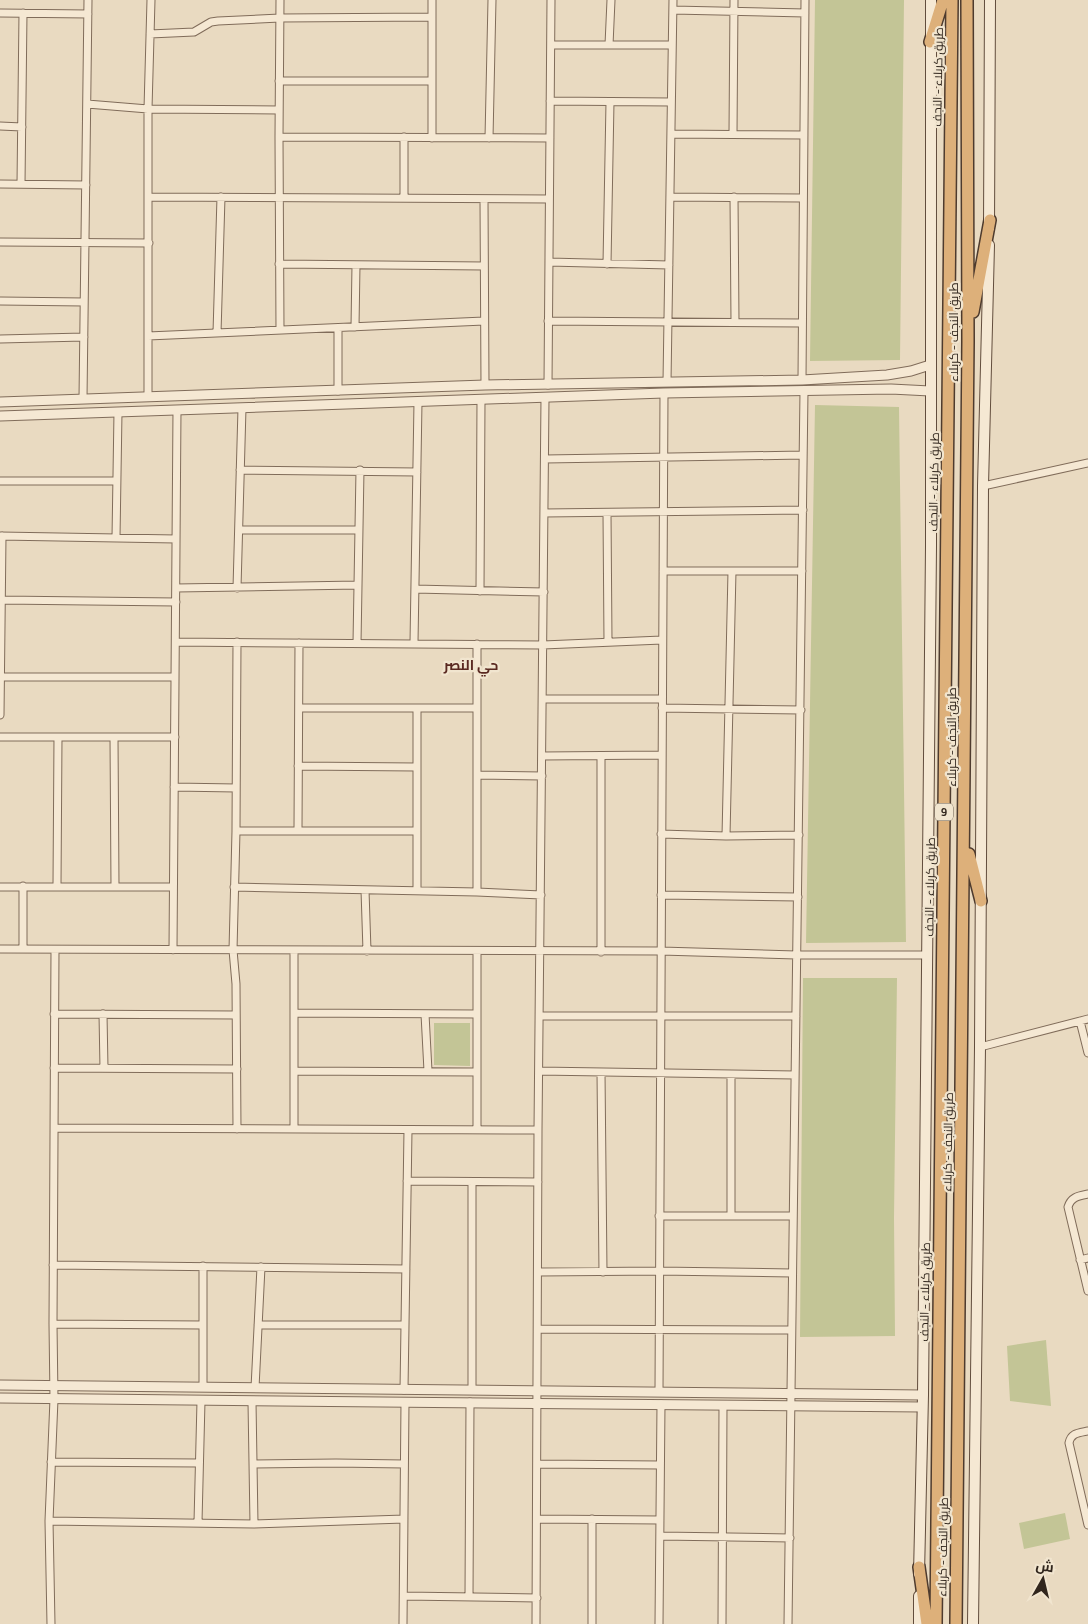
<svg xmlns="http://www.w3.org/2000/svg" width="1088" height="1624" font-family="Georgia,Cairo,serif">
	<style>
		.green { fill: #c3c596 }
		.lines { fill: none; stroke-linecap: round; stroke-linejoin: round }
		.minor-casing { stroke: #806c5a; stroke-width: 9 }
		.tertiary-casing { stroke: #806c5a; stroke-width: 11 }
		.secondary-casing { stroke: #624d3d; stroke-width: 12 }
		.trunk-casing { stroke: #4e3b2e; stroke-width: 14 }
		.minor { stroke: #f5e8d3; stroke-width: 7 }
		.tertiary { stroke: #f5e8d3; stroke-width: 9 }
		.secondary { stroke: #f5e8d3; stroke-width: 10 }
		.trunk { stroke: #ddb07a; stroke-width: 11 }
		.labels { text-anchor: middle; stroke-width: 4.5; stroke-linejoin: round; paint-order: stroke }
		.shield { fill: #f1e5cf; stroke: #6b5f52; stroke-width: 1 }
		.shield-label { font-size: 11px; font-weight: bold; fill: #31261d }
		.street-label { font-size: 12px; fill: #31261d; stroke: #f1e5cf }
		.neighbourhood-label { font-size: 14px; font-weight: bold; fill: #5a2921; stroke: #f1e5cf }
	</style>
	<rect width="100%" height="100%" fill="#e9dac1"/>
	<path class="green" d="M815,0H904L900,360L810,361Z
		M815,405L899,407L906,942L806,943Z
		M803,978H897L894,1218L895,1336L800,1337Z
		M434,1023H470V1066L434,1065Z
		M1046,1340L1051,1406L1010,1401L1007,1346Z
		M1065,1513L1070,1539L1024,1549L1019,1523Z"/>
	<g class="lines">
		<defs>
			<path id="minor" d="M432,0V138
				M673,10L805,13
				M0,13L88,14
				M150,34L194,32L211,22L218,21L280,18L432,17
				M551,45H672
				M609,45L611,0
				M279,81H432
				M550,101L671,102
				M87,104L148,109L279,110
				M0,126L22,127
				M671,134L804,135
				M733,134L734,0
				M279,137L550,138
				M489,138L492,0
				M0,184L86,185
				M21,184L23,13
				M149,197L549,199
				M670,197L803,198
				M734,197L735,322
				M404,198V137
				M484,199L485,385
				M0,242L149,243
				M549,262L669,265
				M279,264L484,266
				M607,264L610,102
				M0,301L84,302
				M548,321L802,323
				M355,327L356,265
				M338,328V391
				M280,330L279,137L280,0
				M217,333L221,197
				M148,336L484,321
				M0,339L84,337
				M802,380L805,0
				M667,382L673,0
				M548,385L551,0
				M148,397V109L151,0
				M83,399L88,0
				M545,459L803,455
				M240,470L417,472
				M0,481H116
				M983,486L1088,463
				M544,513L803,510
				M607,513L608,642
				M239,530H359
				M0,536L176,539
				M116,538L118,412
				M663,571H802
				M176,588L358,585
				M237,588L242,408
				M415,589L544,592
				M480,591L481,400
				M2,600L176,602
				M176,642L543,645L662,640
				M237,642L236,831L233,950L236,984L237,1129
				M357,643L360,470
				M414,643L418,402
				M1,677H175
				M543,699H662
				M299,708H477
				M417,708V891
				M662,708L801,710
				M0,715L2,536
				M0,737H175
				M114,737L115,886
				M542,756L662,755
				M601,756V952
				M298,766L416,767
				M477,775L542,776
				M174,787L236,788
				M298,830L299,643
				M236,831H417
				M661,834L726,836L799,835
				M726,836L732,571
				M23,886V949
				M57,886L58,737
				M0,887H173
				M234,887L477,892L541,895
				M365,890L367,951
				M477,892V644
				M661,895L798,897
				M0,949L661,951L796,955H927
				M173,950L177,410
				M294,1013L477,1014
				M54,1014L236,1015
				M103,1014L104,1068
				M425,1014L428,1071
				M540,1016H796
				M1080,1021L1088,1053
				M980,1047L1088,1019
				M54,1068L237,1069
				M294,1071L477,1072
				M539,1071L795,1075
				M601,1072L603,1272
				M731,1074V1216
				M54,1128L538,1130
				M294,1129V951
				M477,1130V951
				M407,1181L538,1182
				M1088,1194C1078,1196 1071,1197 1068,1207L1088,1291
				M659,1216H793
				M1080,1260L1088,1258
				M53,1265L406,1269
				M539,1272L659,1271L792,1273
				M53,1324L203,1325
				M258,1325H405
				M538,1329L791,1330
				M203,1387V1266
				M255,1388L261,1267
				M404,1390L408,1130
				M472,1390V1182
				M659,1391L664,393
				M252,1402L254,1524
				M1088,1431C1078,1433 1071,1433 1069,1443L1088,1525
				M51,1462L199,1463
				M253,1464L336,1463L404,1464
				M538,1464L660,1465
				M537,1519L660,1520
				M49,1521L254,1524L404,1519
				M198,1522L201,1401
				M660,1536L790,1538
				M404,1596L537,1598
				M469,1597L470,1402
				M51,1624L49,1521L54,1399L53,1324L55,950
				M403,1624L405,1402
				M536,1624L538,1130L545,398
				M592,1624V1519
				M659,1624L661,1404
				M722,1624L723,1405
				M788,1624L804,391"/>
			<path id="tertiary" d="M0,402L485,385L802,380L887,375L911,371L930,365
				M0,416L664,393L891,389L930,391
				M0,1385L923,1395
				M0,1398C307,1403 615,1403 922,1407"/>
			<path id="secondary" d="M989,228L990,0
				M919,1574L923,1395L931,546V0
				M919,1624V1596
				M973,1624L980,1047L983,486L989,245"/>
			<path id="trunk" d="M930,42L943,0
				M973,312L990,220
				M969,854L981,901
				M919,1567L927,1624
				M936,1624L952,0
				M956,1624L968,341L967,0"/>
		</defs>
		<use href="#minor" class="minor-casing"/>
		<use href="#tertiary" class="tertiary-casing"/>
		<use href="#secondary" class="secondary-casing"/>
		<use href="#trunk" class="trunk-casing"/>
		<use href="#minor" class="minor"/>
		<use href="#tertiary" class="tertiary"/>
		<use href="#secondary" class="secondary"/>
		<use href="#trunk" class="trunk"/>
	</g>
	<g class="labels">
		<rect class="shield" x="935" y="803.5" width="18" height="17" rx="4"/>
		<g class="shield-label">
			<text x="944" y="816">9</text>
		</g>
		<g class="street-label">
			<text transform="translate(938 77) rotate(-89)" y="4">طريق کربلاء - النجف</text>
			<text transform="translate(954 332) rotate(-90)" y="4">طريق النجف - کربلاء</text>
			<text transform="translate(934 482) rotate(-89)" y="4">طريق کربلاء - النجف</text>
			<text transform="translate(952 737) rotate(-90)" y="4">طريق النجف - کربلاء</text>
			<text transform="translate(930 887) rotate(-89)" y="4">طريق کربلاء - النجف</text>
			<text transform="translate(948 1142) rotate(-89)" y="4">طريق النجف - کربلاء</text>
			<text transform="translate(925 1292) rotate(-89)" y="4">طريق کربلاء - النجف</text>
			<text transform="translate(943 1547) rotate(-89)" y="4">طريق النجف - کربلاء</text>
		</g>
		<g class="neighbourhood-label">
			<text x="471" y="670">حي النصر</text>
		</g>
	</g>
	<g transform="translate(1043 1579) rotate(8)" stroke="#f1e5cf" stroke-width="4" paint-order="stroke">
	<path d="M0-4L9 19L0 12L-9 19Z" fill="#31261d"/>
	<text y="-8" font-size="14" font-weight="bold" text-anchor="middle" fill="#31261d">ش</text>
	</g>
</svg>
